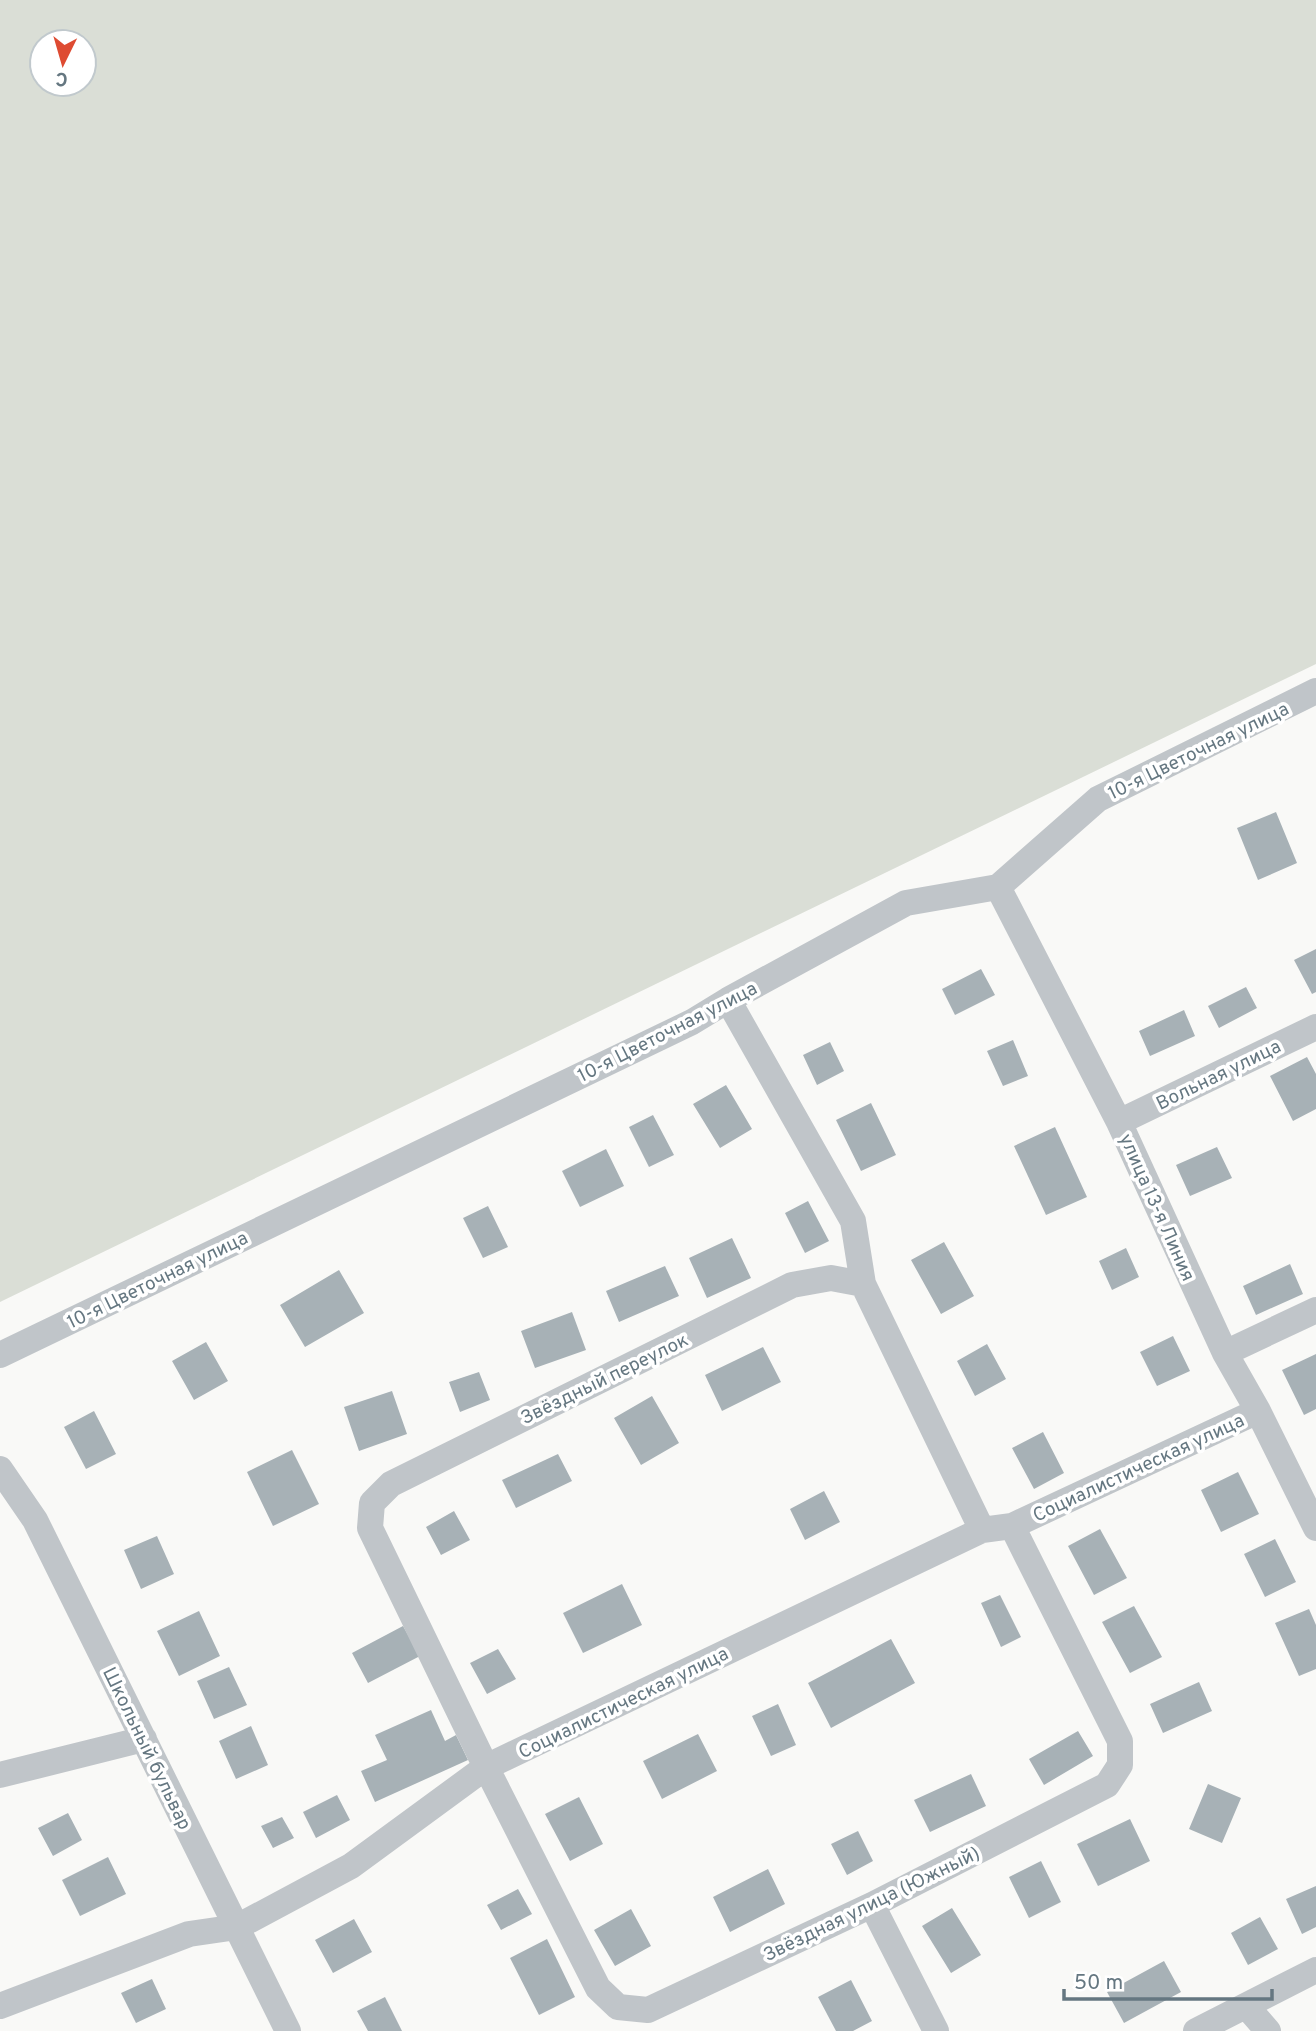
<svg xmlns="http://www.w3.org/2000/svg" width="1316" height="2031" font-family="Overpass,sans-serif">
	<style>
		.green { fill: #daded6; fill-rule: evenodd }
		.building { fill: #a7b1b6 }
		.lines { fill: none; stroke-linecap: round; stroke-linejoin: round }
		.minor { stroke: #c0c5c9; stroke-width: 26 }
		.labels { text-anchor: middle; stroke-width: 7; stroke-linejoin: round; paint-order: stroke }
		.street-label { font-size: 19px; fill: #657781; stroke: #fff }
	</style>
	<rect width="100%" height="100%" fill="#f9f9f7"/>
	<path class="green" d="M0,0H1316V664L0,1302ZM42,42H84V84H42Z"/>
	<path class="building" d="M1276,812L1297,863L1258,880L1237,828Z
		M1316,949V992L1312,994L1294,960Z
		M981,969L995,995L955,1015L942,989Z
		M1246,987L1257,1008L1219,1028L1208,1006Z
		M1184,1010L1195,1036L1150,1056L1139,1031Z
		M1013,1040L1028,1076L1003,1086L987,1051Z
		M830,1042L844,1071L817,1085L803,1055Z
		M1307,1057L1316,1074V1109L1293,1121L1270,1076Z
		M726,1085L752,1129L720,1148L693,1104Z
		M871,1103L896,1155L861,1171L836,1120Z
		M653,1115L674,1155L649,1167L629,1127Z
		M1055,1127L1087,1197L1046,1215L1014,1146Z
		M1217,1147L1232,1178L1190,1196L1176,1165Z
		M606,1149L624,1186L580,1207L562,1171Z
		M808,1201L829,1241L805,1253L785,1213Z
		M488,1206L508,1247L483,1258L463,1218Z
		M732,1238L751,1278L707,1298L689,1258Z
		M944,1242L974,1296L941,1314L911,1260Z
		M1126,1248L1139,1277L1112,1290L1099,1261Z
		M1290,1264L1303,1294L1256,1315L1243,1286Z
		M665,1266L679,1296L619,1322L606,1291Z
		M339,1270L364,1313L305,1347L280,1305Z
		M572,1312L586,1350L535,1368L521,1331Z
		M1173,1336L1190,1371L1157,1386L1140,1352Z
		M206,1342L228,1381L194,1400L172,1361Z
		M987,1344L1006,1379L975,1396L957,1361Z
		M763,1347L781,1382L722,1411L705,1375Z
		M1316,1354V1409L1304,1415L1282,1370Z
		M479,1372L490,1400L460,1412L449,1382Z
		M392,1391L407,1434L359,1451L344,1407Z
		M652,1396L679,1443L641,1465L614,1418Z
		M94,1411L116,1454L86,1469L64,1427Z
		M1043,1432L1064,1473L1034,1489L1012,1448Z
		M292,1450L319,1504L273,1526L247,1472Z
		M558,1454L572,1481L516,1508L502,1480Z
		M1238,1472L1259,1514L1221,1532L1201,1490Z
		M824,1491L840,1522L805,1540L790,1509Z
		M454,1511L470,1540L441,1555L426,1527Z
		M1100,1529L1127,1578L1094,1595L1068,1546Z
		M157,1536L174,1574L141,1589L124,1550Z
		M1275,1539L1296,1582L1265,1597L1244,1554Z
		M622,1584L642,1625L583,1653L563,1613Z
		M1000,1595L1021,1637L1001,1647L981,1603Z
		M1134,1606L1162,1657L1130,1673L1102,1622Z
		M1309,1609L1316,1625V1669L1299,1676L1275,1623Z
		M199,1611L220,1656L179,1676L157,1631Z
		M403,1626L420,1656L368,1683L352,1653Z
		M891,1639L915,1683L831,1728L808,1683Z
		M498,1649L516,1679L487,1694L470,1663Z
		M229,1667L247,1705L214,1719L197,1681Z
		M1199,1682L1212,1711L1163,1733L1150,1704Z
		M778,1704L796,1745L771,1756L752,1716Z
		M431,1710L445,1741L456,1735L468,1760L375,1802L361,1771L387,1760L375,1735Z
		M251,1726L268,1765L236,1779L219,1741Z
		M1078,1731L1093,1756L1044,1785L1029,1759Z
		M698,1734L717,1771L662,1799L643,1761Z
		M971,1774L986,1806L930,1832L914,1800Z
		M1208,1784L1241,1798L1222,1843L1189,1829Z
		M337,1795L350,1820L316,1838L303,1812Z
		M579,1797L603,1844L570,1861L545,1814Z
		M68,1813L82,1840L53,1856L38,1828Z
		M282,1817L294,1838L273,1848L261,1826Z
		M1130,1819L1150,1861L1098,1886L1077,1844Z
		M858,1831L873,1861L847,1875L831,1844Z
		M108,1857L126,1894L80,1916L62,1880Z
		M1041,1861L1061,1902L1029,1918L1009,1877Z
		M768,1869L785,1904L730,1932L713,1897Z
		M1316,1886V1927L1302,1934L1286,1899Z
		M518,1889L532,1914L501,1930L487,1905Z
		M952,1908L981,1955L951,1973L922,1926Z
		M631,1909L651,1946L615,1966L594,1930Z
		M1260,1917L1278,1949L1248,1965L1231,1933Z
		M354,1919L372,1952L333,1973L315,1940Z
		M547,1939L575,1997L539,2015L510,1958Z
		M1164,1961L1181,1992L1124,2023L1107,1992Z
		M152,1979L166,2009L136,2023L121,1993Z
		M851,1980L872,2021L853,2031H836L818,1997Z
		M385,1997L402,2031H368L357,2011Z"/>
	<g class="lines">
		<path class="minor" d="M998,887L1119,1122L1225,1353L1258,1411L1316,1528
			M728,1000L853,1221L863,1284
			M1119,1122L1316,1027
			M1225,1353L1316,1310
			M0,1355L692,1022L728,1000L906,903L998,887L1098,799L1316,691
			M0,1469L35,1520L288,2031
			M982,1530L863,1284L831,1278L792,1285L391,1484L372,1503L370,1528L486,1767L598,1988L618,2007L648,2010L872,1905L1107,1785L1120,1765V1741L1012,1526
			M0,1775L144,1739
			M872,1905L936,2031
			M0,2006L189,1934L237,1927L351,1866L486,1767L982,1530L1012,1526L1258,1411
			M1247,2007L1268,2031
			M1196,2031L1316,1970"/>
	</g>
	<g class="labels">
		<g class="street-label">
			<text transform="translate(1198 750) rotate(-26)" y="7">10-я Цветочная улица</text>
			<text transform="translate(667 1031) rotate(-27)" y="7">10-я Цветочная улица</text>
			<text transform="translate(1218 1074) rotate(-26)" y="7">Вольная улица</text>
			<text transform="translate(1158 1207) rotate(66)" y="7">улица 13-я Линия</text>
			<text transform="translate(157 1279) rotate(-26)" y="7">10-я Цветочная улица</text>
			<text transform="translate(604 1378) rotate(-26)" y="7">Звёздный переулок</text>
			<text transform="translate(1138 1467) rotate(-25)" y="7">Социалистическая улица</text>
			<text transform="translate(623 1702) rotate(-26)" y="7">Социалистическая улица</text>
			<text transform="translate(148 1748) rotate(64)" y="7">Школьный бульвар</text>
			<text transform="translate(871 1903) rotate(-26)" y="7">Звёздная улица (Южный)</text>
		</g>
	</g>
	<g transform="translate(63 63) rotate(185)"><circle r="33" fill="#ffffff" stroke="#c1c9cd" stroke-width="2"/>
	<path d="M0-5L12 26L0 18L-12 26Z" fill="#de4b32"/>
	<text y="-10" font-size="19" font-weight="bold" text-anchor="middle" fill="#657781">С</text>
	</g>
	<path d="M1064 1989v10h208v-10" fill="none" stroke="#657781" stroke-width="3.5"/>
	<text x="1074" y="1989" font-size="21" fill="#657781" stroke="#ffffff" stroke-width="5" paint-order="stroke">50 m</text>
</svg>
